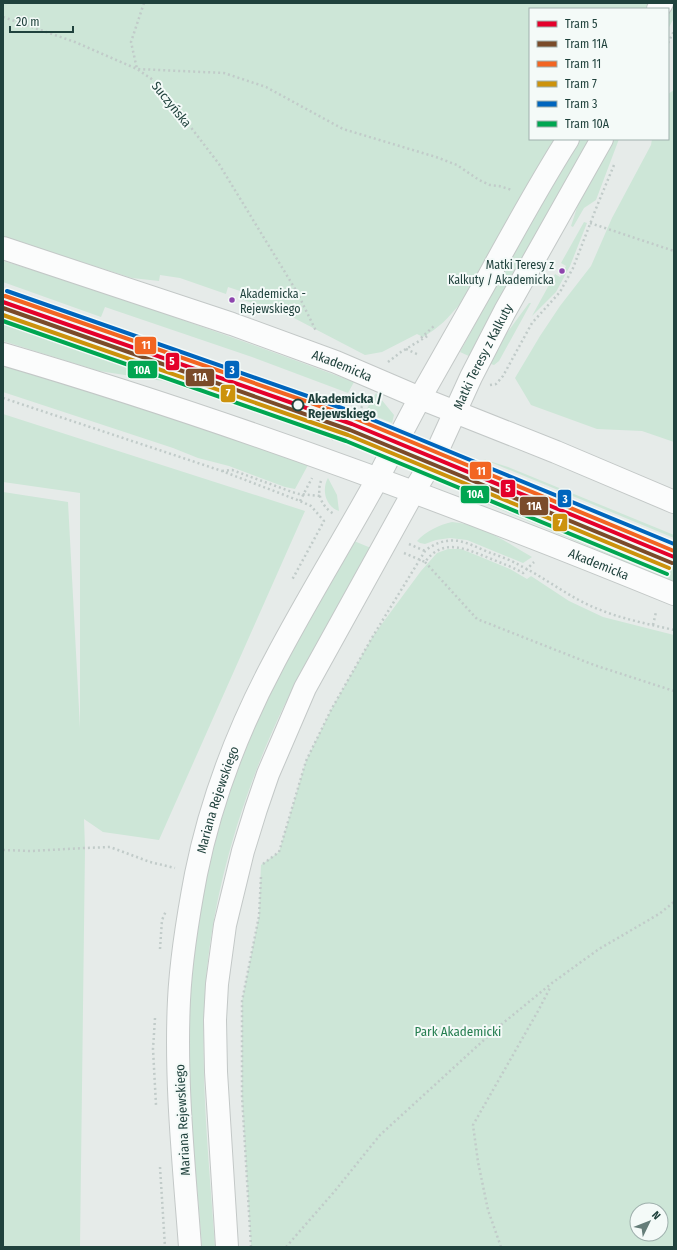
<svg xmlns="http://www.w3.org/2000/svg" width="677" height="1250" font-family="'Fira Sans Condensed',sans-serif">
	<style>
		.green { fill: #cde6d7; fill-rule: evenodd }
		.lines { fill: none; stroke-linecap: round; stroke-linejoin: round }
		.minor-casing { stroke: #c3c8c7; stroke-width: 24 }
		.path { stroke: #c1cbc9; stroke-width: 2.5; stroke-dasharray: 2 3; stroke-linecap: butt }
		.minor { stroke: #fbfcfc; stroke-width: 22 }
		.tram-1-casing { stroke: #f4faf8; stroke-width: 7 }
		.tram-2-casing { stroke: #f4faf8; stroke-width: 7 }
		.tram-3-casing { stroke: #f4faf8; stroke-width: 7 }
		.tram-4-casing { stroke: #f4faf8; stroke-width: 7 }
		.tram-5-casing { stroke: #f4faf8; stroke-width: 7 }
		.tram-6-casing { stroke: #f4faf8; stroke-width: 7 }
		.tram-1 { stroke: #e4002b; stroke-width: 4 }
		.tram-2 { stroke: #7a4b2a; stroke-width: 4 }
		.tram-3 { stroke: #f26522; stroke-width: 4 }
		.tram-4 { stroke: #cc920c; stroke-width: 4 }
		.tram-5 { stroke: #0065bd; stroke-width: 4 }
		.tram-6 { stroke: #00a651; stroke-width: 4 }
		.bus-dot { fill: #8e44ad; stroke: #f4faf8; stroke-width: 1.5 }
		.stop-dot { fill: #f4faf8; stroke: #20423d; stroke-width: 2 }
		.labels { text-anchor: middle; stroke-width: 4; stroke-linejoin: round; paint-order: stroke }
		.bus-label { font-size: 12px; fill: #20423d; stroke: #f4faf8; text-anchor: end }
		.street-label { font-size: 13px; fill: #20423d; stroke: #f4faf8 }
		.stop-label { font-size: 13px; font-weight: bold; fill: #20423d; stroke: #f4faf8; text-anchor: start }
		.park-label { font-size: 13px; fill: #257e50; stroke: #f4faf8 }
		.line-badge { stroke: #f4faf8; stroke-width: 1.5 }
		.badge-label { font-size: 11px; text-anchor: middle; font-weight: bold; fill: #fff }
	</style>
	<rect width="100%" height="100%" fill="#e6ebe9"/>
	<path class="green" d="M3,3H649L646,9H530V139H558L532,176L460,304C447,319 440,327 423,337L417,334L382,352L365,355L294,318L238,298L240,291L228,287L226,294L180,278L160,275L159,281L132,278L3,237Z
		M674,4V18L668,29V15Z
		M674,90V442L642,431L597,429L531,405L515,378L540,336L560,306L591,266L612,218L651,145L652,139H668V94Z
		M578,139H592L471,357L460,352L537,210Z
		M611,139H619L596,200L584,208L573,227L571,226L583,189Z
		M584,222L587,223L570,266L556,292L532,316L555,274L560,277L566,266L561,263Z
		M3,261C122,297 238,339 354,382L348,393L252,357L105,307L101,317L3,282Z
		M529,303H531L499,361L494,365L488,363L493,352Z
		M3,307L95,338L92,346L327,430L324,436L163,381L99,371L3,341Z
		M3,365L174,419L308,465L295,489L285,487L229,466L198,458L173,448L3,392Z
		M376,393L394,415L392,423L365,412Z
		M3,414L305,511L159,840L103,832L84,819L85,848L80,1247H3V492L68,502L80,728V493L3,482Z
		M355,431L382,441C371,446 359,447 347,444Z
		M483,459L508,467L674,535V538Z
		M439,467L674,564V582L463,494L452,486Z
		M328,478L337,495L339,511C326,507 321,490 328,478Z
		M452,522C482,524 507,543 532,557L523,563L467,540L450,538L436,540L425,544L420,543L417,541C426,531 439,525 452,522Z
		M354,541L371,548C342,600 311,652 284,706C244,789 213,890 206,982C199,1070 209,1159 215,1247H202C197,1177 188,1106 189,1035C190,917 219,797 271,691C296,640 326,591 354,541Z
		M448,549H461L476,555L510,569L527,579L531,576L569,601L603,617L674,635V1247H251L242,1096V1001L259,916L261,865L279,852L306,761L331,710L373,636L421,571L437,553ZM637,1210H661V1234H637Z"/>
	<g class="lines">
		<defs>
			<g id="minor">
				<path d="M658,9L662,3"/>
				<path id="s1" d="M3,248L232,324L336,362L420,398L556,452L674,502"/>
				<path id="s2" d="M3,354C231,421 454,504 674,594"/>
				<path id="s3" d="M190,1247C184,1165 175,1082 179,1000C181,958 188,916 196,874C211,800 239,727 275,660C308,597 345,538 379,476C393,449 407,422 421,396C442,359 463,322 484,285C511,236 538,186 568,139"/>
				<path id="s4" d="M227,1247L216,1072L215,1020L217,984L225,925L243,851L256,809L268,774L305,688L414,491L434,458L471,377L505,311L602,139"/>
			</g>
		</defs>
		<use href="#minor" class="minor-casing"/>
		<path class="path" d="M144,3L131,42L137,69L224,73L266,87L343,129L436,157L457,165L479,180L490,185L499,186L512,190
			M3,17L75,42L137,69L156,82L219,164L297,292L316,331
			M668,43L674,31
			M590,223L674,251
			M421,338L435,325
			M406,349L419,355
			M388,362L401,352L429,335
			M490,385L496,384L503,376L532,323L560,292L573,268L597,206L614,165
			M3,398L222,471L300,501L311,506L324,521L292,580
			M346,398L353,400
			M329,426L338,429
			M332,440L357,393
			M342,443L366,399
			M222,471L232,470L292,492L299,494L320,496
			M321,481C316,494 322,507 334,514
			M300,501L312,478
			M409,544L425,551
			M404,553L425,562C443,537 466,549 489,558C501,563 513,567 523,573L534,562
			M425,562L477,619L594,665L674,691
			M653,625L656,612
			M3,850L31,851L85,848L110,847L150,862L175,868
			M263,864L279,852L306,761L331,710L373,636L425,551C434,543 447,539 459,541C469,543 478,548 488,552C499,556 511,560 521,566C547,579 570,598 598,609C622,619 648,624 674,630
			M160,949L162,920L166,911
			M155,1018L153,1049L156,1105
			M160,1167L165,1247
			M251,1247L242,1096V1001L259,916L261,876
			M286,1247L334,1192L380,1135L497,1028L552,983L599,949L659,914L674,902
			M501,1247L488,1210L478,1162L473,1125L538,1011L551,986"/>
		<use href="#minor" class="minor"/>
		<defs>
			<path id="tram-1" d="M3,302L352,424L674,557"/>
			<path id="tram-2" d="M3,308L350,430L672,563"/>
			<path id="tram-3" d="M5,296L354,418L674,551"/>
			<path id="tram-4" d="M3,315L348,435L669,568"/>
			<path id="tram-5" d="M7,291L356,413L674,544"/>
			<path id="tram-6" d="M3,321L346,441L667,574"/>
		</defs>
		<use href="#tram-1" class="tram-1-casing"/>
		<use href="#tram-2" class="tram-2-casing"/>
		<use href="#tram-3" class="tram-3-casing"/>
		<use href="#tram-4" class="tram-4-casing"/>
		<use href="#tram-5" class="tram-5-casing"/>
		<use href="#tram-6" class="tram-6-casing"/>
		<use href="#tram-1" class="tram-1"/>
		<use href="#tram-2" class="tram-2"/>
		<use href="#tram-3" class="tram-3"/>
		<use href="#tram-4" class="tram-4"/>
		<use href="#tram-5" class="tram-5"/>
		<use href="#tram-6" class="tram-6"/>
	</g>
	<g class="bus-dot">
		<circle cx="562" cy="271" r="3.5"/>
		<circle cx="232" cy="300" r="3.5"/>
	</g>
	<circle class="stop-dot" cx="298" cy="405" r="5.5"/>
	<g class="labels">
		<g class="bus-label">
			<text x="554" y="269">Matki Teresy z<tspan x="554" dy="15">Kalkuty / Akademicka</tspan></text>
			<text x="240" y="298" text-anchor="start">Akademicka -<tspan x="240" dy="15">Rejewskiego</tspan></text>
		</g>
		<g class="street-label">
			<text transform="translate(172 104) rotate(51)" y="5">Suczyńska</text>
			<text dy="5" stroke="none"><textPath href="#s4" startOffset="950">Matki Teresy z Kalkuty</textPath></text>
			<text dy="5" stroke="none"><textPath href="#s1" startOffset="359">Akademicka</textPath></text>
			<text dy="5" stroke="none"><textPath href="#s2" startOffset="632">Akademicka</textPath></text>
			<text dy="5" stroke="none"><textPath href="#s3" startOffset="452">Mariana Rejewskiego</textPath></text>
			<text transform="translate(182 1120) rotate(-93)" y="5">Mariana Rejewskiego</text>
		</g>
		<g class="stop-label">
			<text x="308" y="403">Akademicka /<tspan x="308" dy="15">Rejewskiego</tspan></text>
		</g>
		<g class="park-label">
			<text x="458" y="1036">Park Akademicki</text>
		</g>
	</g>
	<g class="line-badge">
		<rect x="134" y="336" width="23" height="19" rx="4" fill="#f26522"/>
		<rect x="165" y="352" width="15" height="19" rx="4" fill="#e4002b"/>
		<rect x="224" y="360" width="16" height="19" rx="4" fill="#0065bd"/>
		<rect x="127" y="360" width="31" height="19" rx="4" fill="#00a651"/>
		<rect x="185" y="368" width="30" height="19" rx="4" fill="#7a4b2a"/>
		<rect x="220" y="384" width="16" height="19" rx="4" fill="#cc920c"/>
		<rect x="469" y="461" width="23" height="19" rx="4" fill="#f26522"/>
		<rect x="500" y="479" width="16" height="19" rx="4" fill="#e4002b"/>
		<rect x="460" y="485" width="30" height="19" rx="4" fill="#00a651"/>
		<rect x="557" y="489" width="15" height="19" rx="4" fill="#0065bd"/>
		<rect x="519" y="496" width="30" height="20" rx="4" fill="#7a4b2a"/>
		<rect x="552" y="513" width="16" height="19" rx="4" fill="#cc920c"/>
	</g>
	<g class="badge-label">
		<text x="146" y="349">11</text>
		<text x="172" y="365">5</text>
		<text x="232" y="374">3</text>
		<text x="142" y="374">10A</text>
		<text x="200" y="381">11A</text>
		<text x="228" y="397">7</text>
		<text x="481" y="475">11</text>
		<text x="508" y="492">5</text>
		<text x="475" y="498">10A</text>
		<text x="565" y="503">3</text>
		<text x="534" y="510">11A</text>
		<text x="560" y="527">7</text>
	</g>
	<rect width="677" height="1250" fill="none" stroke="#20423d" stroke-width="8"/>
	<rect x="529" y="8" width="140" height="132" fill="#f4faf8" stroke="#9fb0ad"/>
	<rect x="537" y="21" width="20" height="6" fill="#e4002b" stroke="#9fb0ad"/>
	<text x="565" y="28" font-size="12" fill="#20423d">Tram 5</text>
	<rect x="537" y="41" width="20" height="6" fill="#7a4b2a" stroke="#9fb0ad"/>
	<text x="565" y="48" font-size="12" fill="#20423d">Tram 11A</text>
	<rect x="537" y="61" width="20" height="6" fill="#f26522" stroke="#9fb0ad"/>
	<text x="565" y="68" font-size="12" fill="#20423d">Tram 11</text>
	<rect x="537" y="81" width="20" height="6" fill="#cc920c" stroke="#9fb0ad"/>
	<text x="565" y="88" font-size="12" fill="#20423d">Tram 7</text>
	<rect x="537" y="101" width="20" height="6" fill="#0065bd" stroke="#9fb0ad"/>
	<text x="565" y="108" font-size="12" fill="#20423d">Tram 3</text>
	<rect x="537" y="121" width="20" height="6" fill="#00a651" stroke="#9fb0ad"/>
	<text x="565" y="128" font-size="12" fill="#20423d">Tram 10A</text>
	<g transform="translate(649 1222) rotate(47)"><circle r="19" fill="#f4faf8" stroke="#9fb0ad"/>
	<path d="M0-3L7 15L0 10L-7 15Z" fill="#657d79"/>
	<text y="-6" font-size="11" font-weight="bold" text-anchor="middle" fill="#20423d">N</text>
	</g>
	<path d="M10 26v6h63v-6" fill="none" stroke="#20423d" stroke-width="2"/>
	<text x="16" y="26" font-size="12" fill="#20423d" stroke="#f4faf8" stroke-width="3" paint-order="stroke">20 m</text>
</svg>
